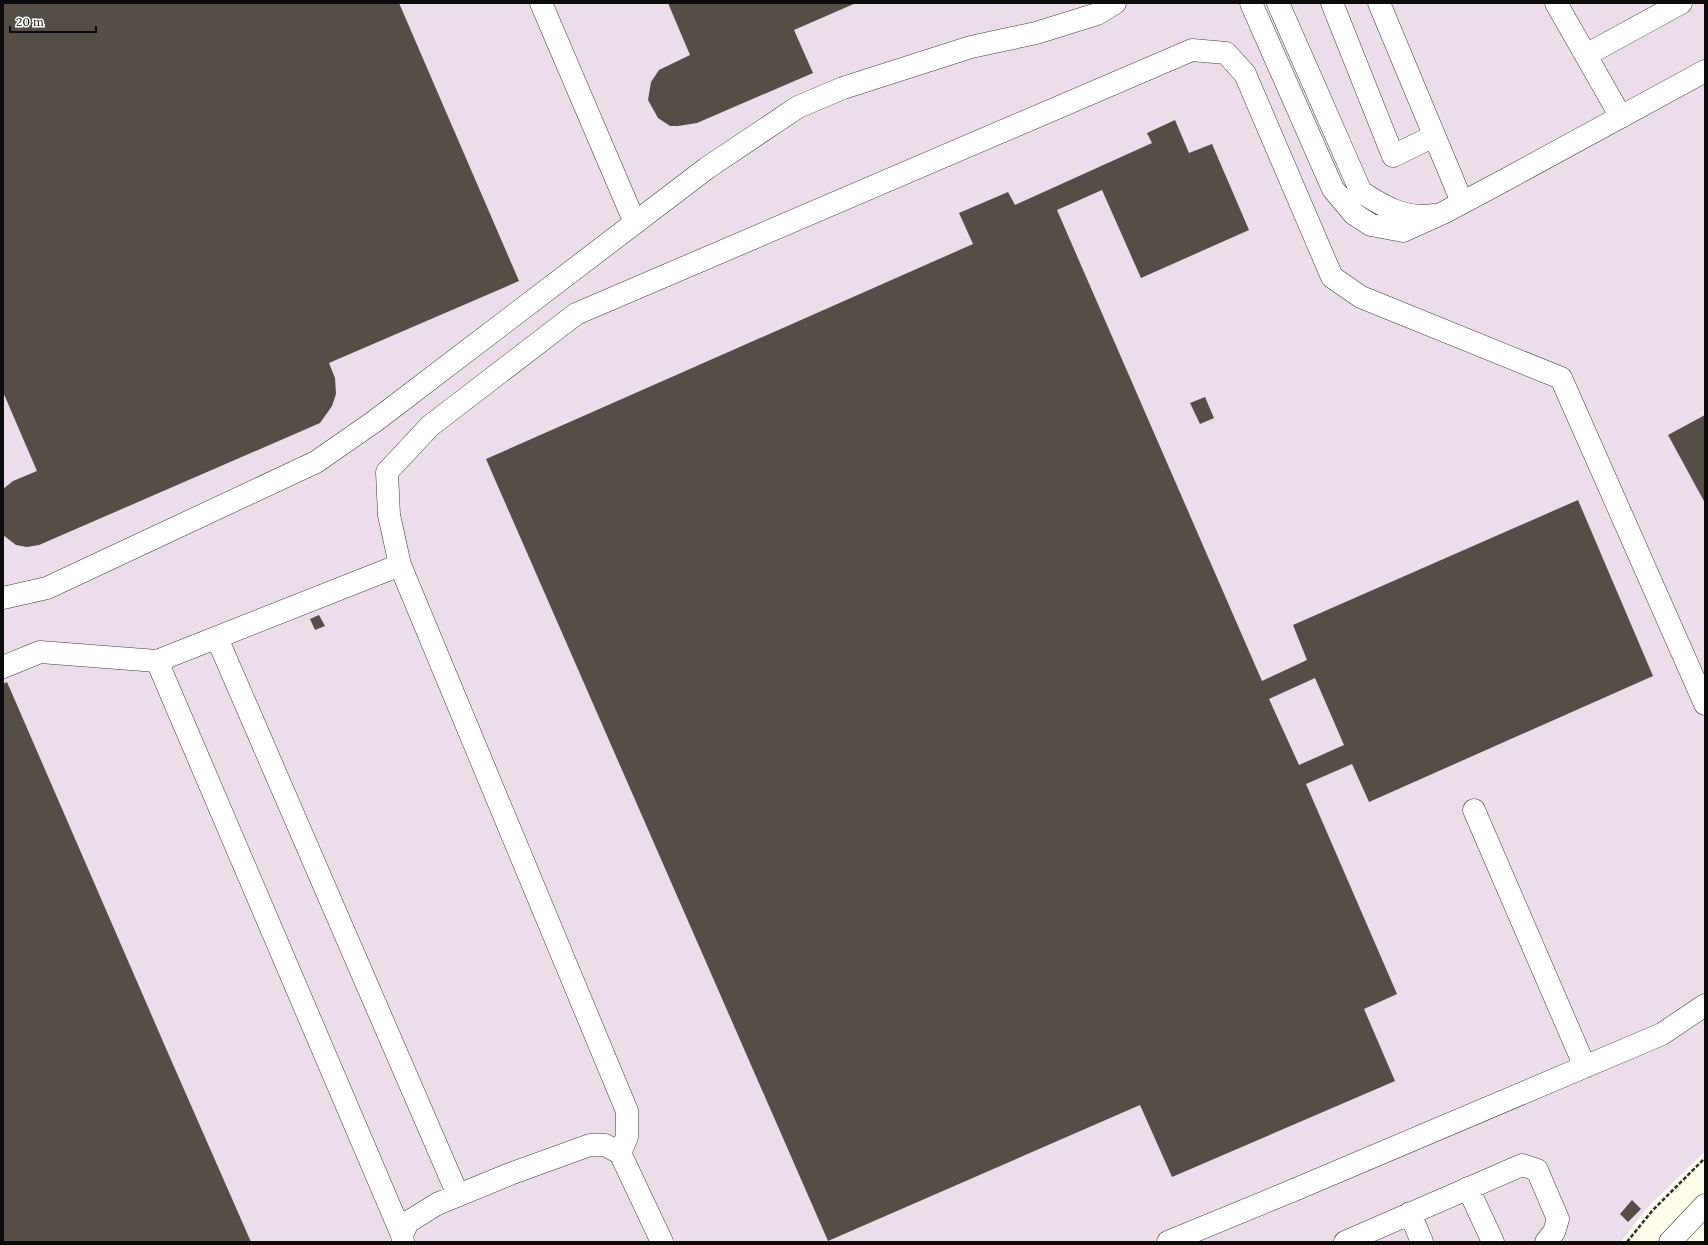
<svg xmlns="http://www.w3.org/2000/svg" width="1708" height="1245" font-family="Lora,serif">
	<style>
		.industrial { fill: #ebddea }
		.building { fill: #544e46; fill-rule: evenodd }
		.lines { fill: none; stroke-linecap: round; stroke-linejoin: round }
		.minor-casing { stroke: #3e3e3e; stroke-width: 23 }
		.path { stroke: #2d2d2d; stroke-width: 2.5; stroke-dasharray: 4 2; stroke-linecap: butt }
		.minor { stroke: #fff; stroke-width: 22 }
	</style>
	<rect width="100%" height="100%" fill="#fffee8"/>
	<path class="industrial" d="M3,3H1705V1151L1647,1208L1621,1242H3Z"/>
	<path class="building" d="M3,3H399L519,281L329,363L335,378L336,394L332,406L320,423L39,545L27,547L16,545L3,535V489L13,481L37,471L3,392Z
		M668,3H856L794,30L813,73L697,123L678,126H670L658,118L648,100L651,82L659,70L690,55Z
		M1175,120L1189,153L1212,144L1249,230L1141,278L1102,190L1057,210L1262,681L1307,660L1293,625L1578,500L1653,676L1369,802L1352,764L1306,784L1397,994L1364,1009L1395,1081L1172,1177L1140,1105L828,1241L486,459L973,244L959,213L1008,192L1015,205L1152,143L1147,133ZM1315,678L1344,745L1299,765L1269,699Z
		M1205,397L1214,418L1200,424L1190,403Z
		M1705,415V503L1668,435Z
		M319,615L325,626L315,630L310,619Z
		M7,682L168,1053L251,1242H3V684Z
		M1632,1200L1641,1209L1628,1222L1620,1214Z"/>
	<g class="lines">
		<defs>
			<path id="minor" d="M541,3L635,223
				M1251,3L1333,189L1354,214L1371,225L1403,231L1443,213L1503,181L1705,71
				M1278,3L1361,192C1383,206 1406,220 1433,215
				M1332,3L1393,156L1434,136
				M1379,3L1462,202
				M1556,3L1621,117
				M1586,55L1681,3
				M400,565L389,515L387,472L430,426L576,314L1192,50L1226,53L1245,74L1332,277L1361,297L1561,378L1705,704
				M3,598L47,588L316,462L375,421L707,168L798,107L843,88L971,47L1036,33L1097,14L1115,3
				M217,638L458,1195
				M3,667L40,652L157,661
				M1474,810L1585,1067
				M1468,1188L1493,1242
				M1410,1213L1422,1242
				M402,1235L157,661L400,565L627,1111V1137L620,1153
				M403,1242L402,1235L408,1222L437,1204L510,1174L590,1145H605L620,1153L662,1242
				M1168,1242L1294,1190L1662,1034L1705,1005
				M1345,1242L1522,1165L1537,1170L1558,1219L1554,1232L1546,1242
				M1670,1242L1705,1205"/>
		</defs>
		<use href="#minor" class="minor-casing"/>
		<path class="path" d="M1627,1242L1652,1211L1705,1158"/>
		<use href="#minor" class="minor"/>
	</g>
	<rect width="1708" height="1245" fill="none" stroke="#0b0b0b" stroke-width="8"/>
	<path d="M10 26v6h86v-6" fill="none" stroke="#0b0b0b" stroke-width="2"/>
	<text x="16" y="26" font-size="12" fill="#0b0b0b" stroke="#ffffff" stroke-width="3" paint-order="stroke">20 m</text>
</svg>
